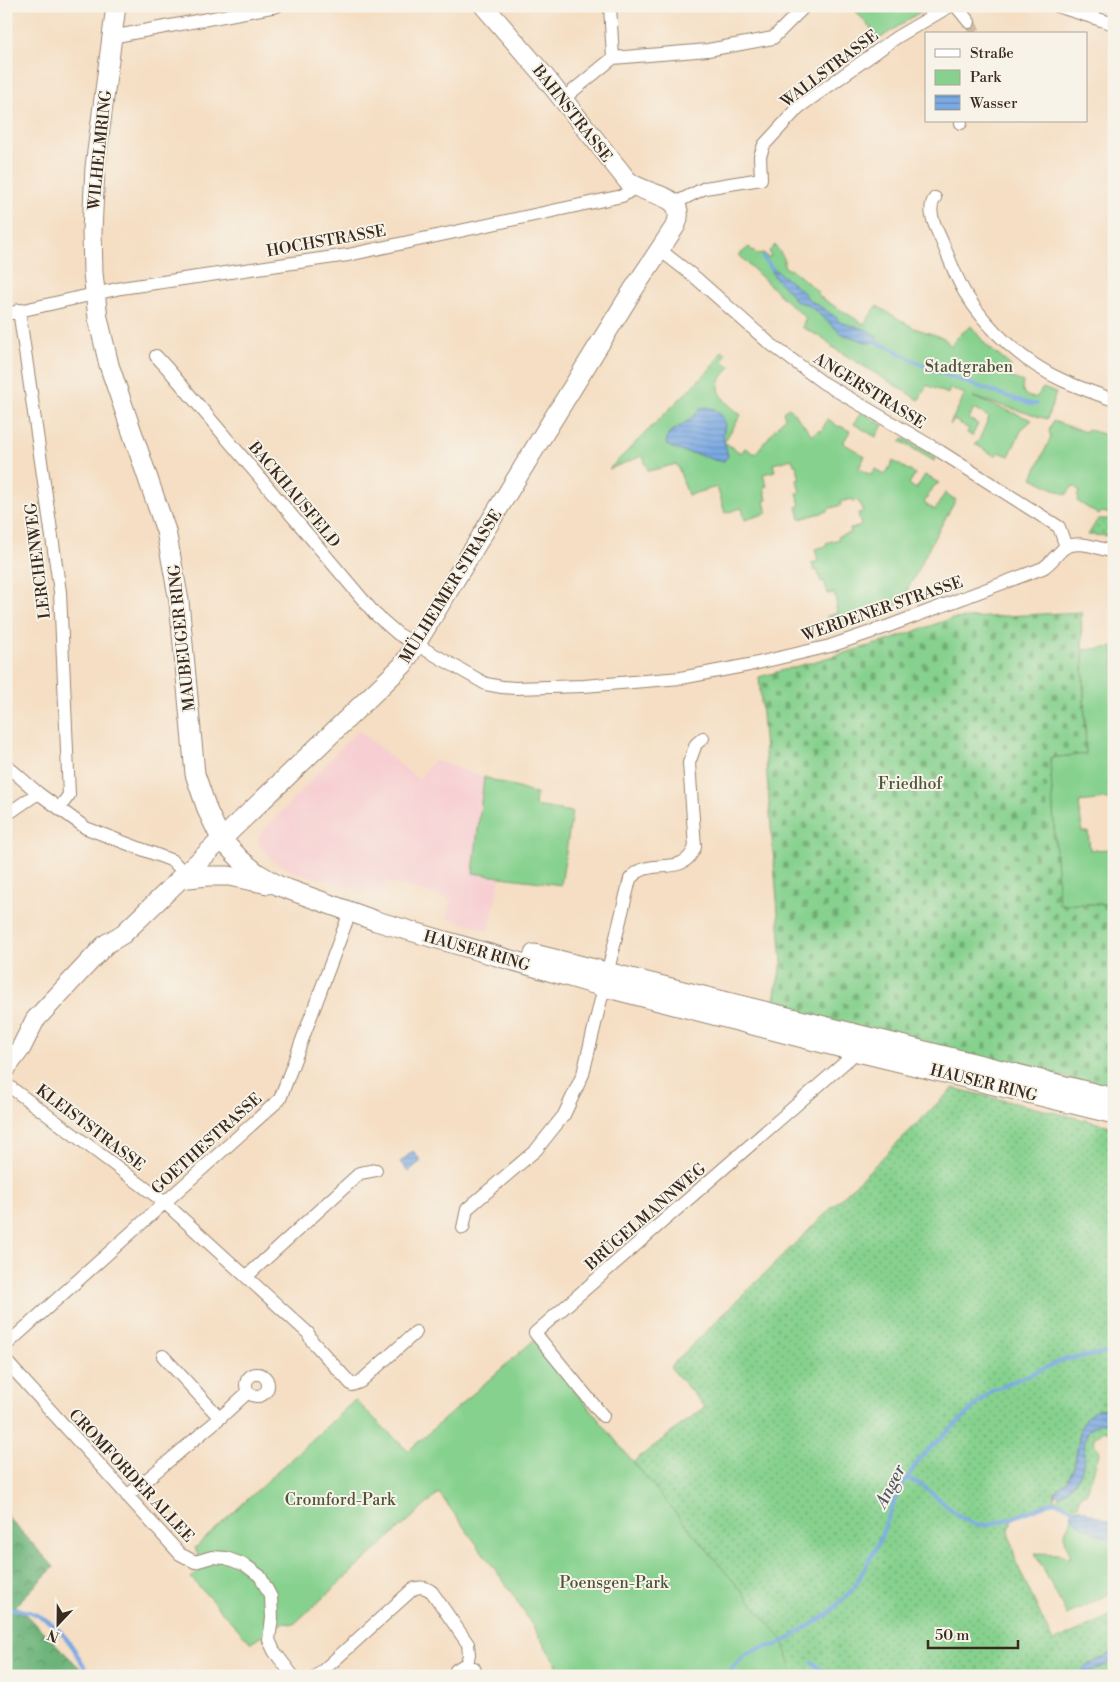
<svg xmlns="http://www.w3.org/2000/svg" width="1120" height="1682" font-family="'Libre Bodoni',serif">
	<style>
		.built { fill: #f7cfd2 }
		.grass { fill: url(#grass-dots); stroke: #607e56 }
		.forest { fill: url(#forest-crowns); stroke: #546e4c }
		.cemetery { fill: url(#cemetery-stones); stroke: #607e56 }
		.green { fill: #86d18e; stroke: #607e56 }
		.water { fill: url(#water-rules); stroke: #5a6a80 }
		.lines { fill: none; stroke-linecap: round; stroke-linejoin: round }
		.stream { stroke: #7aa9e3; stroke-width: 4 }
		.street-tunnel { stroke: #d0baa2; stroke-width: 12; stroke-dasharray: 12 6; stroke-linecap: butt }
		.street-casing { stroke: #988470; stroke-width: 14 }
		.secondary-casing { stroke: #988470; stroke-width: 21 }
		.street { stroke: #fff; stroke-width: 12 }
		.secondary { stroke: #fff; stroke-width: 19 }
		.labels { text-anchor: middle; stroke-width: 4; stroke-linejoin: round; paint-order: stroke }
		.street-label { font-size: 16px; fill: #3b2a1e; stroke: #f7f3e8 }
		.park-label { font-size: 16px; fill: #4e543a; stroke: #f7f3e8 }
		.water-label { font-size: 18px; font-style: italic; fill: #515663; stroke: #f7f3e8 }
	</style>
	<defs>
		<pattern id="grass-dots" width="8" height="8" patternUnits="userSpaceOnUse" patternTransform="scale(1.25)"><rect width="8" height="8" fill="#86d18e"/><path d="M2 2h.1M6 6h.1" fill="none" stroke="#6faa73" stroke-width="1.8" stroke-linecap="round"/></pattern>
		<pattern id="forest-crowns" width="20" height="18" patternUnits="userSpaceOnUse" patternTransform="scale(1.25)"><rect width="20" height="18" fill="#6cb379"/><path d="M2 6a3 3 0 1 1 6 0M12 15a3 3 0 1 1 6 0" fill="none" stroke="#5a9263"/></pattern>
		<pattern id="cemetery-stones" width="16" height="16" patternUnits="userSpaceOnUse" patternTransform="scale(1.25)"><rect width="16" height="16" fill="#86d18e"/><path d="M2 7V4a2 2 0 0 1 4 0v3zM10 15v-3a2 2 0 0 1 4 0v3z" fill="#6faa73"/></pattern>
		<pattern id="water-rules" width="6" height="5" patternUnits="userSpaceOnUse" patternTransform="scale(1.25)"><rect width="6" height="5" fill="#7aa9e3"/><path d="M0 2.5h6" fill="none" stroke="#658ab7"/></pattern>
	</defs>
	<rect width="100%" height="100%" fill="#f7f3e8"/>
	<filter id="ink" filterUnits="userSpaceOnUse"><feTurbulence type="fractalNoise" baseFrequency=".02" numOctaves="2"/><feDisplacementMap in="SourceGraphic" scale="10" xChannelSelector="R" yChannelSelector="G"/><feConvolveMatrix kernelMatrix="1 2 1 2 8 2 1 2 1" color-interpolation-filters="sRGB"/></filter>
	<filter id="wash" filterUnits="userSpaceOnUse"><feTurbulence type="fractalNoise" baseFrequency=".0096" numOctaves="4" result="noise"/><feDisplacementMap in="SourceGraphic" scale="20" xChannelSelector="R" yChannelSelector="G"/><feGaussianBlur stdDeviation="1.12" result="paint"/><feColorMatrix in="noise" values="0 0 0 0 0 0 0 0 0 0 0 0 0 0 0 0 0 1.4 0 .05"/><feComposite in="paint" operator="in"/></filter>
	<g filter="url(#wash)">
		<rect width="100%" height="100%" fill="#f5dec3"/>
		<path class="built" d="M358,730L418,779L434,760L484,777L473,872L500,878L489,930L447,918L452,900L386,881L382,895L294,872L275,862L260,846L258,837Z"/>
		<path class="grass" d="M1098,519H1114V536L1088,535Z
			M953,1088L1114,1127V1409H1098L1080,1432L1074,1467L1067,1481L1055,1491L1054,1501C1061,1495 1075,1485 1079,1476C1089,1452 1073,1422 1114,1422V1438L1112,1434L1104,1431L1094,1437L1095,1445L1100,1451L1087,1492L1080,1497L1078,1505L1074,1509L1054,1501L1012,1518L1009,1531L1016,1562L1053,1642L1114,1614V1652L1086,1666L1083,1671L1087,1674L1114,1661V1676H794L633,1462L705,1407L670,1367Z"/>
		<path class="forest" d="M6,1515L54,1567L16,1605L88,1676H6Z"/>
		<path class="cemetery" d="M1081,612L1086,754L1050,758L1059,904H1114V1089L772,1008L782,962L759,677L887,641L950,619Z"/>
		<path class="green" d="M852,6H860L867,11L872,6H929L879,39Z
			M775,245L784,258V265L786,268L794,271L818,292V295L823,299L864,324L877,306L914,328L944,338L951,346L957,337L971,326L986,345L1011,366L1007,376L1023,382C1020,393 1027,399 1037,397L1043,388L1056,393L1047,419L973,397L1032,420L1022,429L1009,456L999,452L995,456L975,444L979,440L989,417L974,409L969,419L978,424L972,436L967,433L969,429L954,420L951,424H950L965,394L950,388L948,394L927,385L919,400L832,347L826,340L802,327L806,318L782,297L739,255L749,247L756,254L764,253L768,258L771,256L769,251Z
			M722,351L726,353L723,361L731,367C708,387 722,400 741,415L724,442L741,453L745,448L755,454L785,417L783,412L789,407L812,435L819,430L821,431L828,419L839,427L840,426L850,431L843,443L865,456L859,468L871,475L875,469L885,475L893,461L915,474L909,484L916,489L925,475L939,483L934,486L924,503L935,510L945,493L956,500L934,538L901,603L832,630L827,616L837,613L836,606L837,605L834,593L828,594L824,581L821,582L817,570L814,571L812,563L818,561L815,549L827,546L826,543L839,539L838,536L851,533L850,529L861,526L858,513L863,512L858,500L853,502L852,499L840,502L841,505L828,509V511L800,519L797,507L800,506L797,493L800,492L797,480L800,479L796,465H794L792,459L773,464L775,471L763,474L767,486L764,487L767,500L764,501L767,513L745,520L742,508L725,513L717,487L688,495L677,464L648,471L643,456L609,469L711,368Z
			M861,412L883,425L876,437L854,424Z
			M1053,421L1085,432L1087,429L1114,438V519H1110L1111,514L1102,512L1099,515L1077,501L1079,498L1077,496L1080,491L1073,486L1066,495L1032,478L1051,437L1049,431Z
			M903,438L936,457L934,461L900,441Z
			M1114,647V798L1079,802L1082,832H1088L1090,850L1114,849V904H1059L1050,758L1086,754L1083,650Z
			M484,777L536,794L535,806L572,812L561,885C531,880 502,878 473,873Z
			M534,1340L633,1462L782,1639L794,1676H564L508,1587L439,1493L294,1624L282,1623L251,1643L191,1578L202,1567L195,1548L355,1400L408,1451Z
			M1072,1517L1082,1525L1114,1541V1585L1109,1594L1067,1615L1035,1553L1059,1554L1071,1558L1064,1535Z"/>
		<path class="water" d="M773,268L803,292L807,298L837,318L839,322L867,330L877,336L876,342L869,343L842,334L813,309L806,304L795,301L789,291L775,278L771,269Z
			M706,407L715,409L723,417L725,424L723,436L728,456L724,461C715,462 708,457 700,455C688,452 677,452 666,444L668,434L691,419L701,408Z
			M413,1151L421,1161L408,1172L400,1162Z
			M1098,1409H1114V1422C1071,1422 1092,1453 1079,1476C1075,1483 1066,1492 1059,1496L1055,1494V1491L1067,1481L1074,1467L1080,1432L1085,1418Z
			M1078,1508L1114,1523V1541C1102,1536 1074,1526 1071,1513Z
			M1114,1652V1661L1087,1674L1082,1671L1086,1666Z"/>
		<g class="lines">
			<path class="stream" d="M763,257L772,269
				M876,342C896,349 912,361 931,369C964,383 997,392 1030,404H1037
				M907,1478C913,1481 919,1483 924,1487C940,1498 959,1520 977,1525C991,1528 1039,1508 1054,1501L1074,1509
				M6,1608C38,1610 57,1623 74,1649C79,1658 84,1669 92,1676
				M812,1662L827,1676
				M726,1676L743,1657L760,1648L778,1645L827,1615L854,1588L878,1544L898,1492L920,1458L991,1391L1066,1359L1114,1352
				M1080,1676L1082,1671"/>
		</g>
	</g>
	<g filter="url(#ink)">
		<g class="lines">
			<path class="street-tunnel" d="M969,22L976,34"/>
			<defs>
				<path id="street" d="M610,6L613,58
					M956,6L969,22
					M1057,6L1114,24
					M111,37L277,6
					M563,99L613,58L708,50L773,38L805,6
					M961,121V123
					M935,198C925,211 938,231 943,244C950,260 956,278 965,293C988,330 1024,363 1064,381C1080,388 1097,394 1114,400
					M675,203L705,188L761,179L760,156L764,145L799,107L897,37L950,6
					M660,250L696,278L768,342L822,382L941,452L1059,527L1066,547
					M19,310L60,592L69,795L60,807
					M6,314L121,288L348,255L622,196L636,187
					M156,356L168,369L375,614L398,634L486,684L502,687L515,688L584,686L681,678L749,665L830,646L886,627L1043,568C1051,563 1056,555 1063,549C1077,538 1099,549 1114,552
					M6,765L38,793L86,828L173,861L185,874
					M6,815L38,793
					M6,1084L164,1202L308,1333L312,1341L352,1385L360,1382L416,1332
					M463,1228L467,1209L536,1150L564,1115L583,1074L630,879C651,854 682,880 695,847L689,763L696,744L703,738
					M247,1276L360,1173L376,1170
					M6,1345L280,1099L350,912
					M163,1356L220,1418
					M6,1361L180,1554L195,1562L212,1557L226,1558L245,1565L260,1576L271,1597L272,1618L269,1640L274,1651L293,1676
					M246 1385a11 11 0 1 1 22 0a11 11 0 1 1-22 0Z
					M603,1416L535,1333L850,1058L857,1044
					M127,1496L220,1418L248,1392
					M317,1676L413,1589C421,1586 426,1587 432,1592L468,1644L469,1654L467,1665
					M455,1676L456,1670L464,1665L474,1668L477,1676"/>
				<path id="secondary" d="M116,6L95,167L92,231L93,273L98,318L109,365L166,531L179,601L195,774L208,812L221,839L241,860L257,873L279,886L376,921L604,987L854,1051L1114,1114
					M179,879L208,876H229L268,884
					M534,954L1114,1098
					M6,1068L21,1048L35,1020L106,944L123,934L403,665L535,448L633,290L676,225C689,192 644,197 627,180L541,72L484,6"/>
			</defs>
			<use href="#street" class="street-casing"/>
			<use href="#secondary" class="secondary-casing"/>
			<use href="#street" class="street"/>
			<use href="#secondary" class="secondary"/>
		</g>
	</g>
	<g class="labels">
		<g class="street-label">
			<text transform="translate(829 68) rotate(-37)" y="6">WALLSTRASSE</text>
			<text transform="translate(573 113) rotate(52)" y="6">BAHNSTRASSE</text>
			<text transform="translate(99 150) rotate(-84)" y="6">WILHELMRING</text>
			<text transform="translate(326 240) rotate(-10)" y="6">HOCHSTRASSE</text>
			<text transform="translate(870 390) rotate(32)" y="6">ANGERSTRASSE</text>
			<text transform="translate(295 494) rotate(50)" y="6">BACKHAUSFELD</text>
			<text transform="translate(37 561) rotate(-97)" y="6">LERCHENWEG</text>
			<text transform="translate(450 586) rotate(-58)" y="6">MÜLHEIMER STRASSE</text>
			<text transform="translate(882 608) rotate(-19)" y="6">WERDENER STRASSE</text>
			<text transform="translate(181 638) rotate(-96)" y="6">MAUBEUGER RING</text>
			<text transform="translate(477 950) rotate(16)" y="6">HAUSER RING</text>
			<text transform="translate(984 1082) rotate(14)" y="6">HAUSER RING</text>
			<text transform="translate(91 1127) rotate(37)" y="6">KLEISTSTRASSE</text>
			<text transform="translate(206 1143) rotate(-42)" y="6">GOETHESTRASSE</text>
			<text transform="translate(645 1216) rotate(-41)" y="6">BRÜGELMANNWEG</text>
			<text transform="translate(132 1475) rotate(47)" y="6">CROMFORDER ALLEE</text>
		</g>
		<g class="park-label">
			<text x="969" y="372">Stadtgraben</text>
			<text x="910" y="789">Friedhof</text>
			<text x="340" y="1505">Cromford-Park</text>
			<text x="614" y="1588">Poensgen-Park</text>
		</g>
		<g class="water-label">
			<text transform="translate(890 1486) rotate(-63)" y="6">Anger</text>
		</g>
	</g>
	<rect width="1120" height="1682" fill="none" stroke="#f7f3e8" stroke-width="25"/>
	<rect x="925" y="32" width="162" height="90" fill="#f7f3e8" stroke="#aca397"/>
	<rect x="935" y="49" width="25" height="8" fill="#ffffff" stroke="#aca397"/>
	<text x="970" y="58" font-size="15" fill="#3b2a1e">Straße</text>
	<rect x="935" y="70" width="25" height="15" fill="#86d18e" stroke="#aca397"/>
	<text x="970" y="82" font-size="15" fill="#3b2a1e">Park</text>
	<rect x="935" y="95" width="25" height="15" fill="url(#water-rules)" stroke="#aca397"/>
	<text x="970" y="108" font-size="15" fill="#3b2a1e">Wasser</text>
	<g transform="translate(58 1624) rotate(202)" stroke="#f7f3e8" stroke-width="4" paint-order="stroke">
	<path d="M0-4L9 19L0 12L-9 19Z" fill="#3b2a1e"/>
	<text y="-8" font-size="14" font-weight="bold" text-anchor="middle" fill="#3b2a1e">N</text>
	</g>
	<path d="M928 1640v8h90v-8" fill="none" stroke="#3b2a1e" stroke-width="2.5"/>
	<text x="935" y="1640" font-size="15" fill="#3b2a1e" stroke="#f7f3e8" stroke-width="4" paint-order="stroke">50 m</text>
</svg>
